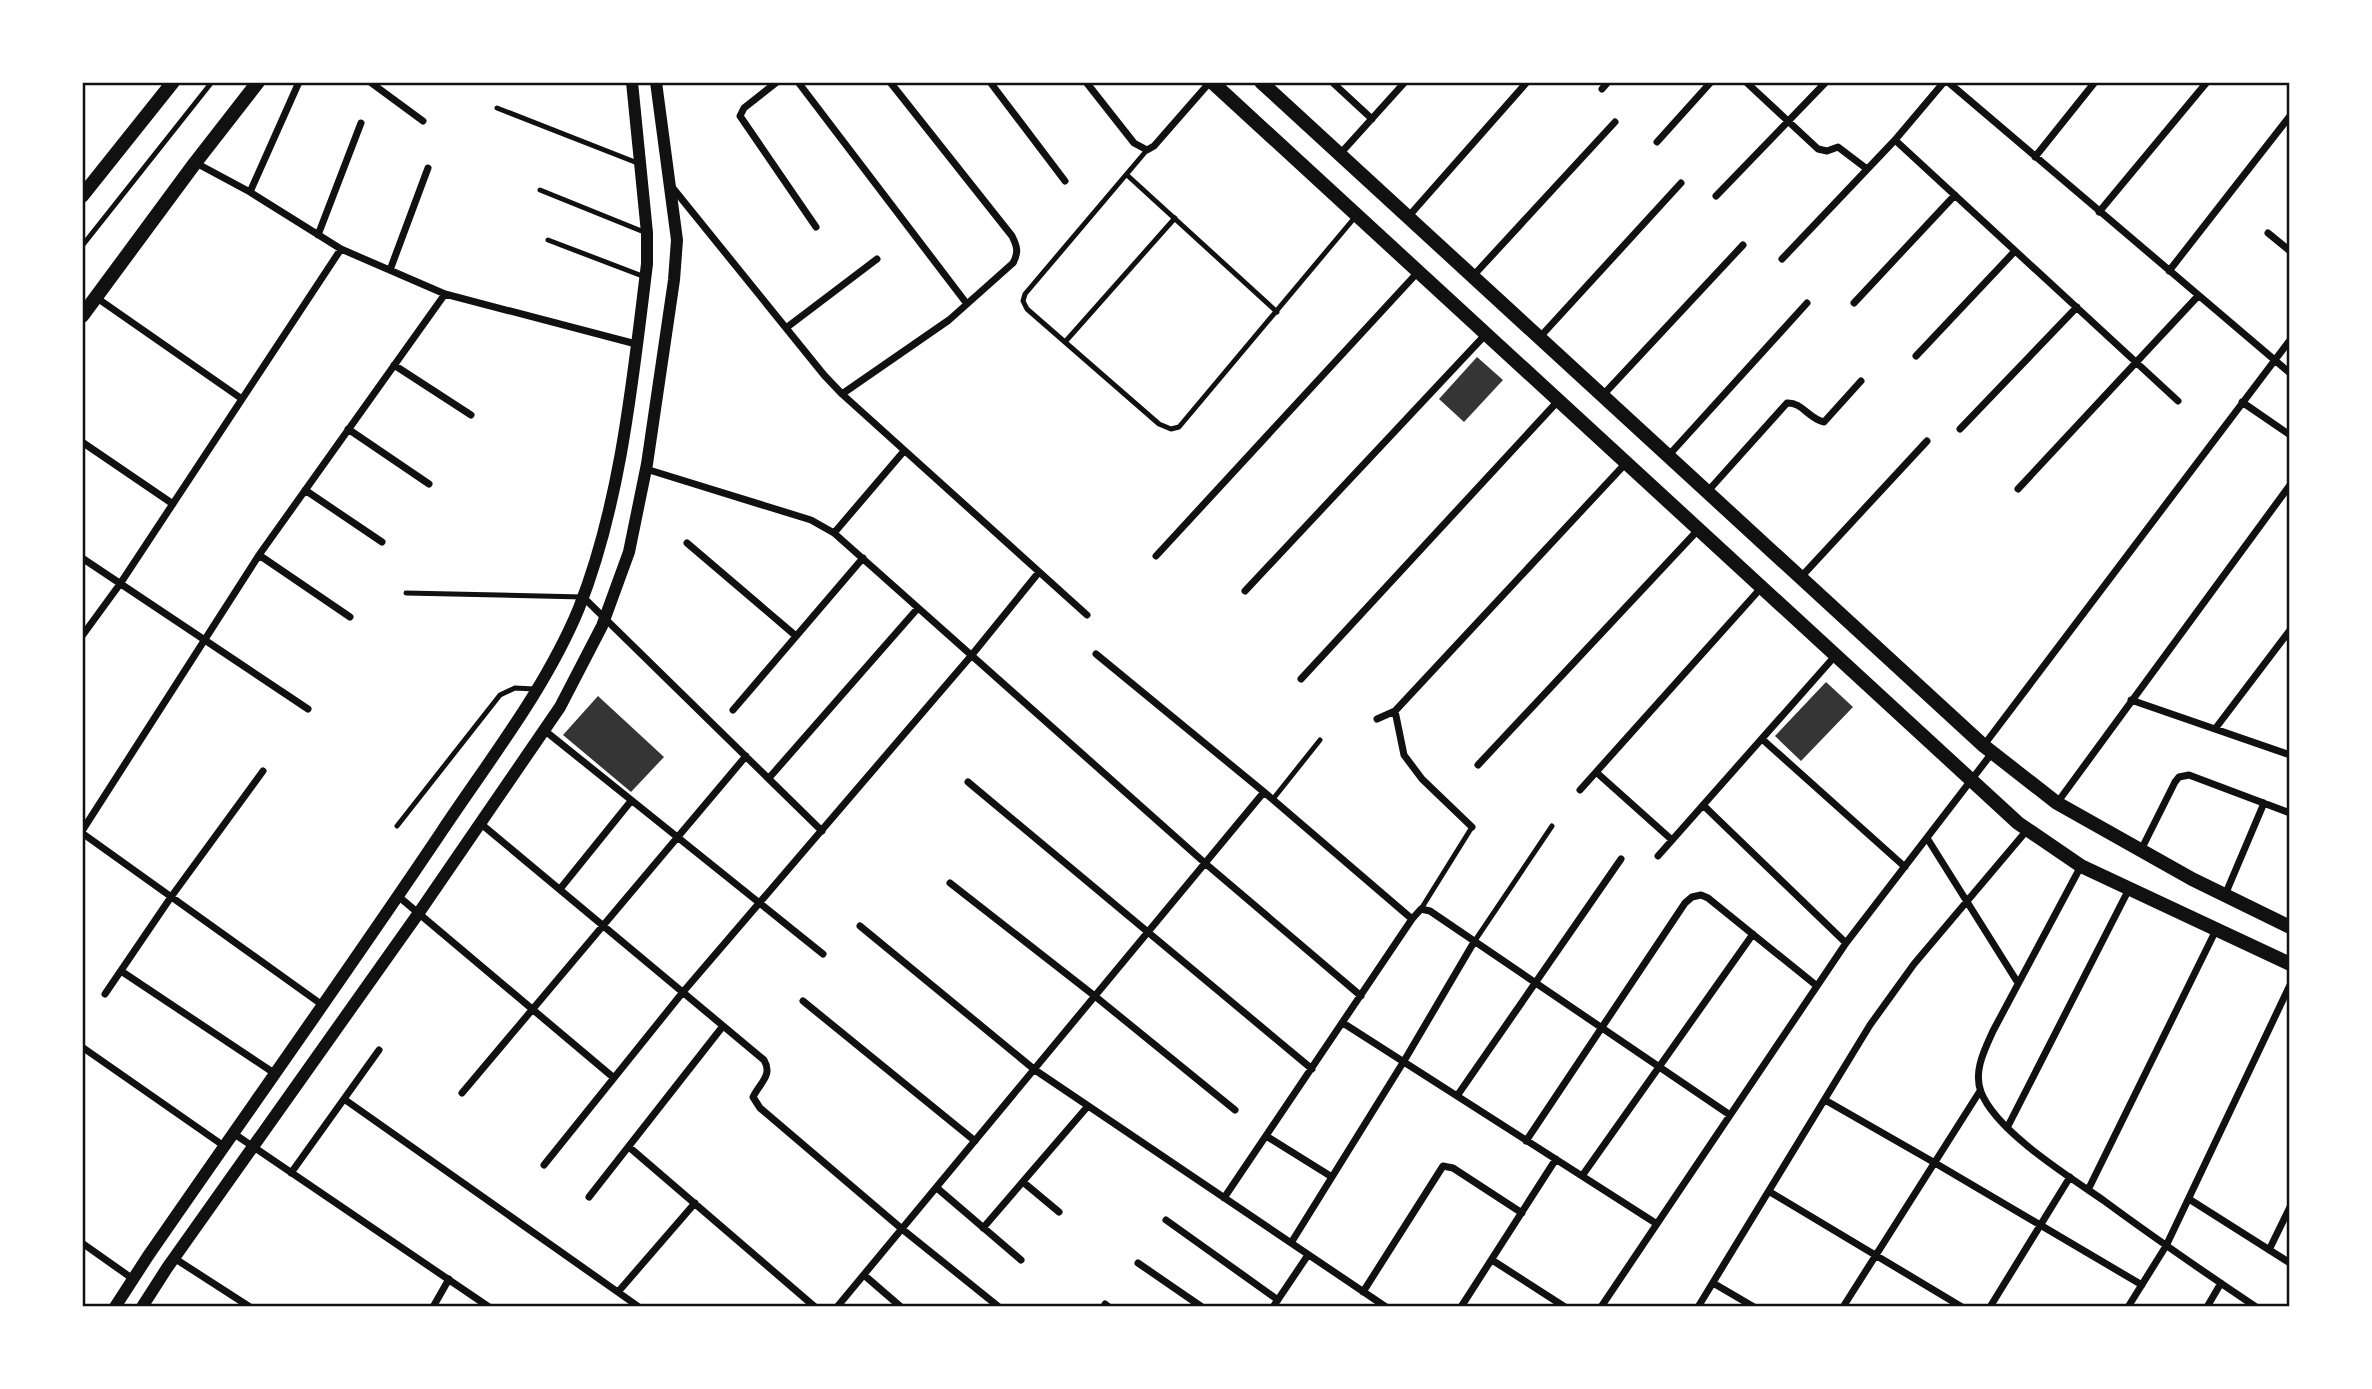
<svg xmlns="http://www.w3.org/2000/svg" width="2372" height="1389" font-family="'IBM Plex Sans',sans-serif">
	<style>
		.building { fill: #353535 }
		.lines { fill: none; stroke-linecap: round; stroke-linejoin: round }
		.service { stroke: #111; stroke-width: 5 }
		.minor { stroke: #111; stroke-width: 7 }
		.tertiary { stroke: #111; stroke-width: 12 }
		.secondary { stroke: #111; stroke-width: 14 }
		.neatline { fill: none; stroke: #111; stroke-width: 2.5 }
	</style>
	<rect width="100%" height="100%" fill="#fff"/>
	<path class="building" d="M1477,357L1503,380L1464,422L1439,399Z
		M1826,682L1853,707L1801,761L1775,736Z
		M598,696L664,757L631,792L563,735Z"/>
	<g class="lines">
		<path class="service" d="M497,108L640,164
			M1147,150L1025,294L1023,301L1027,309L1159,424L1171,429L1179,427L1356,216
			M1127,175L1277,312
			M540,190L644,232
			M548,240L645,277
			M82,246L212,82
			M1065,342L1175,218
			M406,593L583,597
			M1273,799L1320,740
			M397,826L500,695L515,688L534,689
			M1421,909L1472,827
			M1474,942L1552,826"/>
		<path class="minor" d="M370,82L423,121
			M777,82L744,108L740,116L816,227
			M798,82L967,304
			M990,82L1065,181
			M1086,82L1134,143L1147,150L1154,146L1210,82
			M1332,82L1372,119
			M1746,82L1818,149L1827,151L1838,147L1867,169
			M1948,82L2290,373
			M1602,89L1608,82
			M1895,140L2178,401
			M1657,142L1711,82
			M1340,154L1405,82
			M2035,157L2095,82
			M196,163L250,192L341,249L445,294L636,344
			M672,187L824,375L842,394L1087,615
			M250,192L299,82
			M1716,196L1826,82
			M2099,212L2207,82
			M1408,217L1527,82
			M2268,233L2290,251
			M318,235L361,123
			M1782,259L1895,140L1944,82
			M390,270L428,168
			M2169,271L2290,116
			M1473,276L1615,122
			M97,298L242,399
			M1854,303L1955,195
			M786,328L877,259
			M1540,337L1681,183
			M1916,356L2015,251
			M394,365L471,415
			M842,394L949,320L1013,263C1019,252 1017,246 1012,236L890,82
			M1603,395L1743,245
			M2242,402L2290,435
			M348,429L429,484
			M1960,429L2077,307
			M82,442L173,504
			M1669,455L1807,303
			M646,469L811,520L834,533L1206,864L1361,996
			M2018,489L2198,296
			M305,490L382,542
			M1708,491L1787,403C1802,402 1809,419 1824,422L1861,381
			M834,533L904,451
			M687,543L796,636
			M259,555L350,617
			M1156,556L1418,272
			M82,558L308,709
			M1801,577L1927,441
			M1245,591L1486,334
			M583,597L822,831
			M82,636L120,584L341,249
			M1096,654L1264,792L1412,919
			M1301,679L1558,401
			M2131,700L2290,755
			M733,710L863,558
			M1395,711L1404,755L1422,779L1472,827
			M1377,719L1395,711L1626,463
			M2215,729L2290,630
			M544,730L823,954
			M1762,739L1905,867
			M1984,745L2290,340
			M1478,765L1698,530
			M1596,772L1672,840
			M769,778L918,608
			M968,782L1312,1069
			M1580,790L1761,588
			M2057,803L2290,485
			M1703,805L1846,943
			M480,823L764,1060C773,1075 760,1083 753,1097L760,1108L902,1229L999,1307
			M82,831L259,555L445,294
			M82,833L321,1004
			M1927,838L2018,983
			M2141,850L2175,782L2179,777L2189,775L2290,813
			M1658,856L1835,656
			M2081,866L1993,1031C1985,1049 1973,1071 1981,1092C1996,1131 2068,1176 2103,1200C2153,1237 2204,1272 2256,1307
			M950,883L1096,997L1235,1110
			M560,889L631,801
			M2225,895L2264,803
			M398,896L614,1078
			M860,926L1035,1070L1386,1307
			M121,971L274,1073
			M105,994L171,897L263,771
			M803,1001L975,1141
			M1343,1023L1657,1224
			M82,1047L224,1146
			M462,1093L746,756
			M1457,1096L1621,859
			M344,1099L639,1307
			M1825,1100L1935,1163L2142,1285
			M2007,1128L2129,889
			M233,1133L489,1307
			M1266,1136L1332,1177
			M1526,1141L1685,903L1692,897L1701,895L1708,898L1817,986
			M629,1147L815,1307
			M544,1165L683,992L971,656L1039,572
			M291,1173L379,1050
			M1582,1176L1753,934
			M1023,1182L1059,1212
			M937,1188L1021,1260
			M2088,1190L2216,930
			M1770,1192L1962,1307
			M589,1197L723,1026
			M1224,1198L1412,919L1421,909L1430,911L1730,1115
			M2189,1199L2290,1263
			M1166,1220L1278,1300
			M983,1228L1088,1106
			M82,1243L133,1279
			M1291,1243L1404,1061L1474,942
			M2269,1250L2290,1207
			M174,1258L250,1307
			M1492,1260L1565,1307
			M1138,1263L1202,1307
			M864,1275L901,1307
			M1713,1283L1754,1307
			M618,1292L695,1203
			M1363,1292L1443,1166L1453,1168L1522,1213
			M1105,1304L1109,1307
			M433,1307L449,1279
			M837,1307L1264,792
			M1273,1307L1308,1255
			M1461,1307L1556,1159
			M1601,1307L1846,943L1992,753
			M1698,1307L1870,1025L1914,964L2028,829
			M1843,1307L1980,1091
			M1990,1307L2070,1177
			M2128,1307L2166,1246L2290,985
			M2207,1307L2221,1283"/>
		<path class="tertiary" d="M115,1307L148,1256C246,1114 346,974 442,831C490,759 546,688 579,608C621,502 633,377 647,264V233L632,82
			M142,1307L167,1268L418,914L560,707L602,626L629,552L647,464L674,280L677,240L656,82"/>
		<path class="secondary" d="M1212,82L2018,823L2081,866L2290,964
			M1261,82L1984,746L2057,803L2192,879L2290,927
			M82,196L173,82
			M82,316L195,163L258,82"/>
	</g>
	<rect width="2372" height="1389" fill="none" stroke="#ffffff" stroke-width="168"/>
	<rect x="84" y="84" width="2204" height="1221" class="neatline"/>
</svg>
